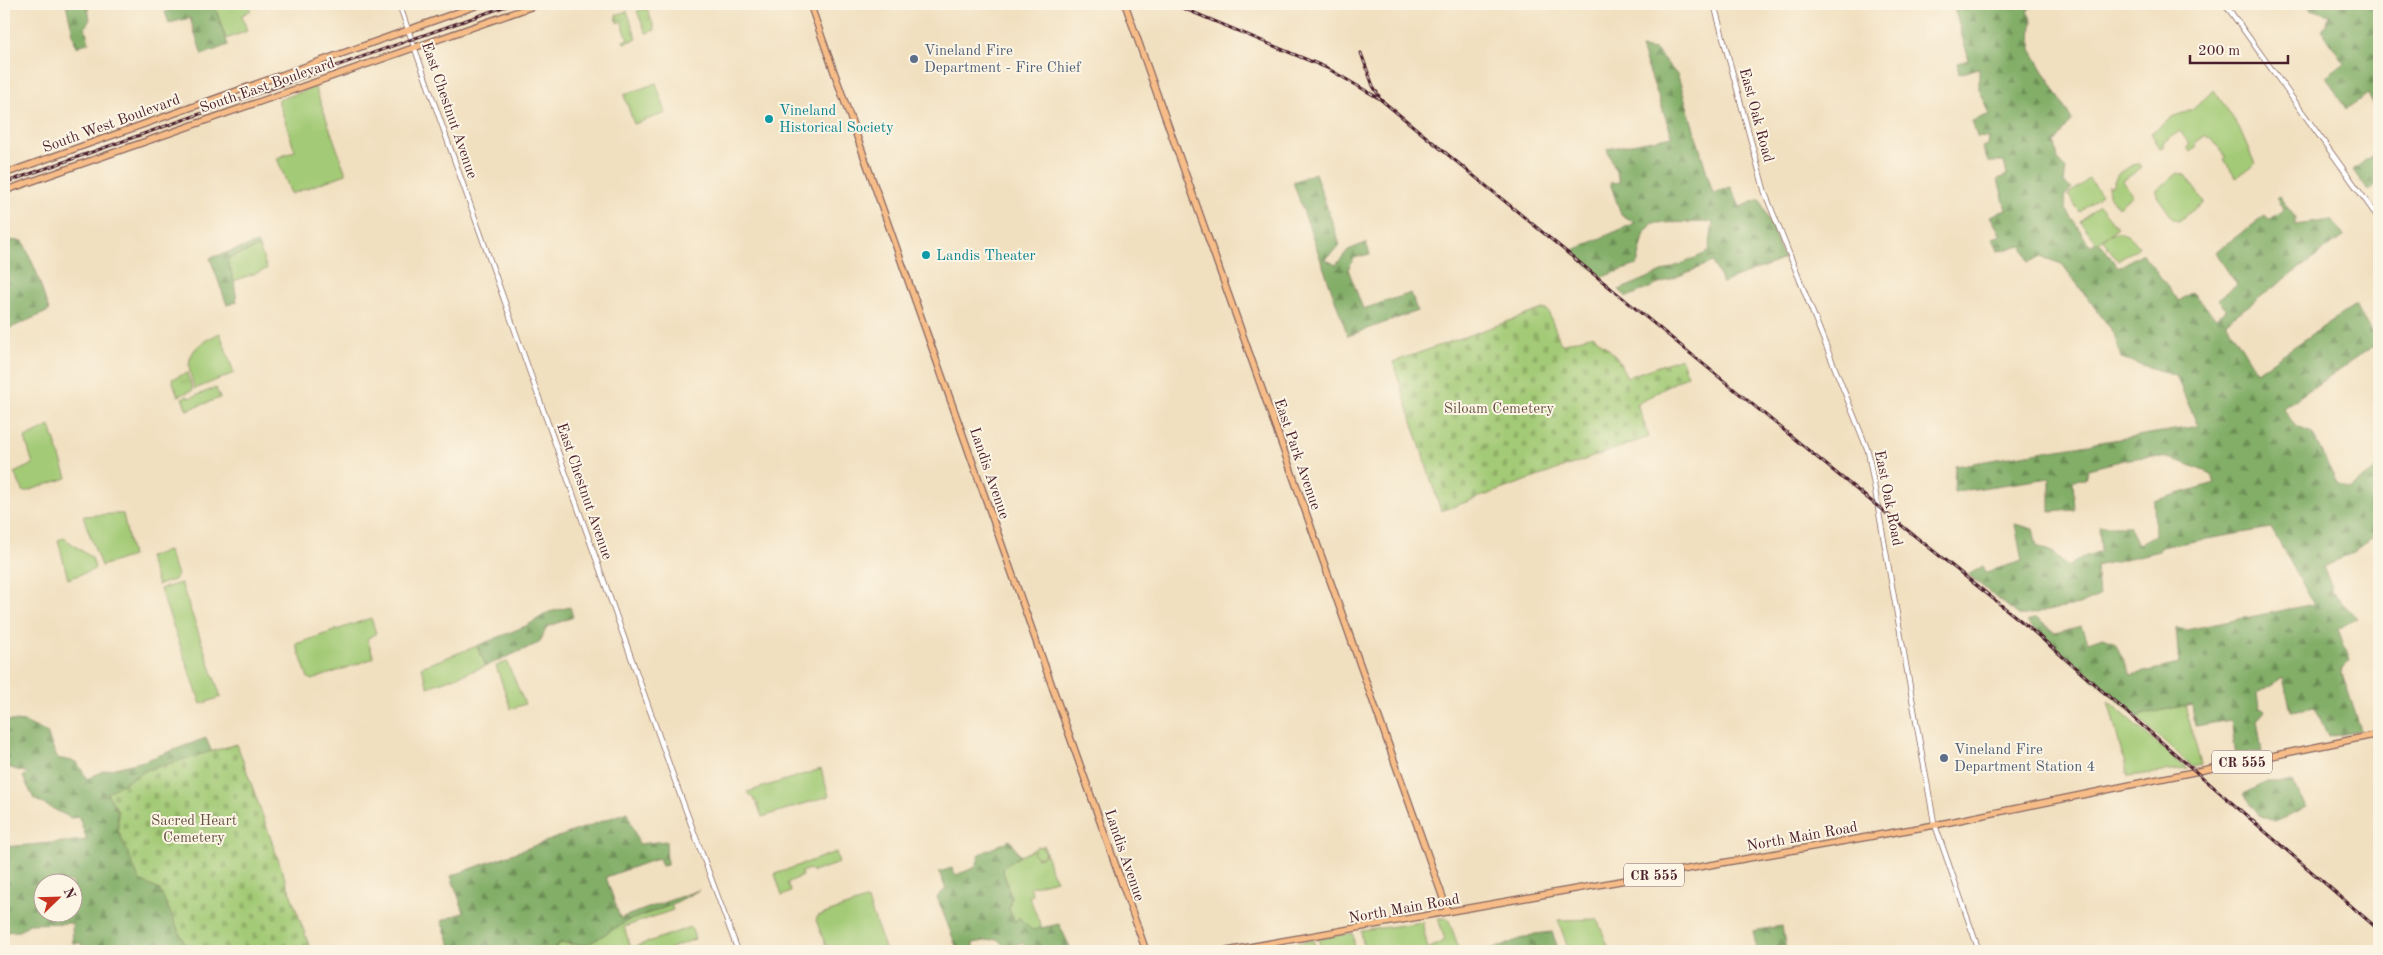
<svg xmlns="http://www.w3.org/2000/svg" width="2383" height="955" font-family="'Old Standard TT',serif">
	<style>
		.grass { fill: #a3ca76; stroke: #767450 }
		.forest { fill: url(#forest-firs); stroke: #666649; fill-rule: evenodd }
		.cemetery { fill: url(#cemetery-stones); stroke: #767450 }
		.park { fill: url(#park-tufts); stroke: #767450 }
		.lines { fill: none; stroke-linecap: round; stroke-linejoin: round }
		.minor-casing { stroke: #84635f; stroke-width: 6 }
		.major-casing { stroke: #84635f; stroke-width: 8 }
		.minor { stroke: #fff; stroke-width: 4.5 }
		.major { stroke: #f7bd88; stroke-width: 5.5 }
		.rail-casing { stroke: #4a1f2b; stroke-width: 3 }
		.rail { stroke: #fcf5e5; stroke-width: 1; stroke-dasharray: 4; stroke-linecap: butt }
		.service-dot { fill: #5c6f8a; stroke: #fcf5e5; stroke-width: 2 }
		.culture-dot { fill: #0f9aa8; stroke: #fcf5e5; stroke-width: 2 }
		.labels { text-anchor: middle; stroke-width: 4; stroke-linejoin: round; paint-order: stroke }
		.shield { fill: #fcf5e5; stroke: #7f5f63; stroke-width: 1 }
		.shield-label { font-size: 14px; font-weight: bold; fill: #4a1f2b }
		.service-label { font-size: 15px; fill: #4e5e75; stroke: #fcf5e5; text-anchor: start }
		.street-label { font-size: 15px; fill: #4a1f2b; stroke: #fcf5e5 }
		.culture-label { font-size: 15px; fill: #0d838f; stroke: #fcf5e5; text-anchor: start }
		.park-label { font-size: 15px; fill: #655242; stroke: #fcf5e5 }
	</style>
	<defs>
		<pattern id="forest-firs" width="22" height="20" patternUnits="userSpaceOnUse" patternTransform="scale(1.25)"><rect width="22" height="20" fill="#82ae67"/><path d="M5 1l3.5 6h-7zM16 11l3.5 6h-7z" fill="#6c8d55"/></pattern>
		<pattern id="cemetery-stones" width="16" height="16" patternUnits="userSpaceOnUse" patternTransform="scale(1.25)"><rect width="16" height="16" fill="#a3ca76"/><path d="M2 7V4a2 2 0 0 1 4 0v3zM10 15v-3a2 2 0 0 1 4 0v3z" fill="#8ead66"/></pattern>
		<pattern id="park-tufts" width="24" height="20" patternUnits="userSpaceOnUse" patternTransform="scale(1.25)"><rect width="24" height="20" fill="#a3ca76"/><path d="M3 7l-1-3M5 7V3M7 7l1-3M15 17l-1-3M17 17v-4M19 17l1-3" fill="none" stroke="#8ead66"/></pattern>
	</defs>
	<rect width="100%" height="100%" fill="#fcf5e5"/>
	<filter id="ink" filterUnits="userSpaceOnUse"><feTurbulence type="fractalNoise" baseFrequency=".02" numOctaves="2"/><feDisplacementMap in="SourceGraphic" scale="10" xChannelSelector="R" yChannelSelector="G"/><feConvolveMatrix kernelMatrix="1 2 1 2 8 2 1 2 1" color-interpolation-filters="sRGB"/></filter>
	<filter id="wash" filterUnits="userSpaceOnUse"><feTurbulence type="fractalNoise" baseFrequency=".0096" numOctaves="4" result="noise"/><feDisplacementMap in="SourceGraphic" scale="20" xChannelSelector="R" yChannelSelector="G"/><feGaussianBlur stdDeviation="1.12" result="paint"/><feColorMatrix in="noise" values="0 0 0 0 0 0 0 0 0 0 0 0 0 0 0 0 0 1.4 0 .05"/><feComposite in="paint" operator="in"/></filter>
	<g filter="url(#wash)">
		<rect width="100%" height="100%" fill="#f1e0c0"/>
		<path class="grass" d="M214,4H248L251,10L242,15L247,31L226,39Z
			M656,83L666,113L634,124L624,95Z
			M315,87L346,174L291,194L277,158L295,151L278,100Z
			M2214,90L2239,127L2255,164L2236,178L2224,159L2226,157L2211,138H2208L2206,135L2195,143L2197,147L2190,152L2187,147L2190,145L2180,131L2162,143L2164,146L2160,148L2151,133L2174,116L2192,110Z
			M2140,164L2142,167L2123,181L2133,195L2118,207L2109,195L2108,186H2112L2117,175L2132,165Z
			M2178,173L2185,175L2204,202L2178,221L2174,220L2157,196V190Z
			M2089,179L2101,195L2080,212L2068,195Z
			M2099,205L2117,227L2109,234C2124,228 2130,235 2139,247L2118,261L2103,240L2108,235L2097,243L2080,221Z
			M259,247L267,269L234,281L226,259Z
			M220,333L234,373L195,389C183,359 189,347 220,333Z
			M216,388L220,398L187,410L182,398L188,396L189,398Z
			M50,426L67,478L24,492L14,473L33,464L25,438Z
			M113,514H123L132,556L101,566L83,516Z
			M64,538L92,558L95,568L93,570L68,579L58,540Z
			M168,551L177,575L174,580L158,585L148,557Z
			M181,583L221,697L201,704L160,589Z
			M371,618L376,633L367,639L374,658L312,680L308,678L296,644Z
			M477,646L486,666L428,687L421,667Z
			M507,662L525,704L511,709L496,666Z
			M2108,701L2187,769L2128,776Z
			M2185,705L2201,765L2193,767L2138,718L2145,714Z
			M821,769L829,796L762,817L757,803L747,792Z
			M1044,845L1051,871L1056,880L1030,887L1033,895L1029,896L1042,929L1032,930L1019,917L1015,922L1009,909L1011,897L1002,868L1020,856L1033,850L1037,858L1046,855L1042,846Z
			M836,852L839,863L813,872L810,869L801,872L802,876L787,883L791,892L782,896L775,874Z
			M865,900L868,901L886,951H828L816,920L818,916Z
			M671,905L673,910L624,927L631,948L691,927L695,939L671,948V951H552L560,943L587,945L627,921Z
			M1438,918H1448L1460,951H1364L1361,931L1422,922L1428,949L1445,940Z
			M1597,919L1610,951H1569L1558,920Z
			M1353,933L1355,951H1322L1318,939Z
			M1313,940L1317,951H1252Z"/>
		<path class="forest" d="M66,4H87L90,19L85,28L89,42L76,47Z
			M181,4H214L228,45L202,55L190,18L169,23L165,12L181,6Z
			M1953,4H2036L2027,11L2032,21L2031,49L2072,120L2055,143L2058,160L2066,170L2064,183L2072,189L2064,197L2066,209L2090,246L2096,242L2102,245L2118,268L2142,253L2179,301L2192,292L2216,318L2226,310L2218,299L2237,285L2215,252L2265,216L2269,220L2284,210L2276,198L2279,196L2295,217V225L2332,220L2344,236L2226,322L2257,372L2355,305L2378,343L2283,408L2295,426L2312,433L2337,483L2349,489L2379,467V533L2352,553L2323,567L2331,585V591L2357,618L2338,629L2350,661L2341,670L2361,730L2328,736L2315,707L2291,711L2283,678L2257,694L2259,707L2265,711L2257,720L2262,752L2236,755L2231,720L2195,726L2192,704L2145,714L2138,718L2026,622L2036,618L2055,633L2081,626L2088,642L2103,637L2114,641L2131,675L2179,664L2176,628L2186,630L2314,604L2271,528L2160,547L2159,551L2096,566L2099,596L2079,605L2020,616L1968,575L1983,566L1986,572L2022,561L2015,524L2033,529L2037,546L2054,553L2068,567L2081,558L2101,551L2099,526H2129L2138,544L2155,535L2154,501L2215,483L2211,474C2194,467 2176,458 2158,457C2136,455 2110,464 2088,469L2085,479L2073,480L2075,510L2050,512V478L1954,492L1955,466L2198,426L2176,376L2121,358L2114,333L2062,264L2042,257L2029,262L2022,246L1998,251L1993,238L2001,235L1990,216L2006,210L1998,179L2007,175L2004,162H1988L1982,147L1988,145L1989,138L1977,137L1972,121L1990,114L1979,89V68L1959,74L1957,63L1969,60Z
			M2306,4H2379V114L2368,94L2346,109L2326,76L2344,63L2321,29L2327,24L2329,15L2311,9Z
			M1641,48L1656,50L1678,76L1713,193L1731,187L1740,207L1760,199L1784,259L1722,283L1713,262L1627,297L1619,290L1709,252L1713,222L1653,223L1645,232L1637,265L1602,277L1571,251L1635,223L1621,214L1610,183L1620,182L1607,149L1672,136Z
			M2379,145V183L2368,191L2353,170L2375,153Z
			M1315,173L1340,245L1325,259L1336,265L1348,250L1366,243L1370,254L1354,258L1348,269L1363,309L1411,293L1417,311L1348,336L1293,182Z
			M4,240L23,241L36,271L49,311L4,331Z
			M257,243L259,247L227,259L234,281L237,302L227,305L210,258Z
			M570,607L573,617L547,627L539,643L486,666L477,646L528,625L549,612Z
			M4,720L25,722L47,733L57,758L77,762L87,779L103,771L144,761L206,738L212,753L147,770L107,794L118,811V830L140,880L160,890L188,951H82V943L73,944L72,923L29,924L20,931L4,932V847L87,840L79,817L71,818L34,799L23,777L28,773L4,766ZM42,882H72V912H42Z
			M2267,782H2292L2307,807L2274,821L2260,816L2244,794Z
			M627,812L639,844L666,841L667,865L662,866L659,858L606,877L620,918L699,890L671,905L627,921L587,945L560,943L552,951H453L441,921L464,912L451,876Z
			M1010,840L1020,856L1002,868L1011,897L1009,909L1015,922L1019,917L1032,930L1059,924L1072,951H1068L1066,947L1055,951H1026L1024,943L1016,944L1017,951H1010L997,939L973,943V951H958L937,897L946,889L939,872L952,868L956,875L976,867L980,854Z
			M1782,926L1786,951H1757L1753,931Z
			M1552,932L1558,948L1548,951L1489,950L1535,934Z"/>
		<path class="cemetery" d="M1543,309L1548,311L1561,344L1593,335L1616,356L1627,377L1681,358L1688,375L1637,404L1649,437L1441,511L1393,362Z
			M237,744L311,951H188L160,890L140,881L118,830V811L107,793L147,770Z"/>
		<path class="park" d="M647,8L655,30L646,33L637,11Z
			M627,11L637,39L624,43L623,41L628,39L621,21L617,23L616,15Z
			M187,373L193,390L178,396L172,379Z
			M1033.5 852a5.5 5.5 0 1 1 11 0a5.5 5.5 0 1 1-11 0Z"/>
	</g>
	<g filter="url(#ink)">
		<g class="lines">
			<defs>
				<path id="minor" d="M399,4L675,781L738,951
					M1714,4L1765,193L1868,451L1934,822L1979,951
					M2225,4L2379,219"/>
				<path id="major" d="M810,4L1146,951
					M1125,4L1448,912
					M4,174L481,4
					M4,191L539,4
					M1227,951L1935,825L2379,734"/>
			</defs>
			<use href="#minor" class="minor-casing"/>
			<use href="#major" class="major-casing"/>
			<use href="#minor" class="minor"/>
			<use href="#major" class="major"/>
			<defs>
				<path id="rail" d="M1173,4L1327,68L1380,99L1841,477L2026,625L2379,930
					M1361,53L1373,86L1379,96
					M4,183L512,4"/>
			</defs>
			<use href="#rail" class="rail-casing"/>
			<use href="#rail" class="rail"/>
		</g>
	</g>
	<g class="service-dot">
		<circle cx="914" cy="59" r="5"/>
		<circle cx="1944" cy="758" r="5"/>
	</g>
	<g class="culture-dot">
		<circle cx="769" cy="119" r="5"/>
		<circle cx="926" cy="255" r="5"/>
	</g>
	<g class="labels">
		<g class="shield">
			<rect x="2212" y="750.5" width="60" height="23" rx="4"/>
			<rect x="1624" y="863.5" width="60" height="23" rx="4"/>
		</g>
		<g class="shield-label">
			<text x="2242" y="767">CR 555</text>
			<text x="1654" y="880">CR 555</text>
		</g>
		<g class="service-label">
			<text x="924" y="55">Vineland Fire<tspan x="924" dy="17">Department - Fire Chief</tspan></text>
			<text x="1954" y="754">Vineland Fire<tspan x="1954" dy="17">Department Station 4</tspan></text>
		</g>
		<g class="street-label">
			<text transform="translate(267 85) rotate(-19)" y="5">South East Boulevard</text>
			<text transform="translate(450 110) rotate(71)" y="5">East Chestnut Avenue</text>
			<text transform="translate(1757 115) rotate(75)" y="5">East Oak Road</text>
			<text transform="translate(111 123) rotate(-20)" y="5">South West Boulevard</text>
			<text transform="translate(1298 454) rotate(71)" y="5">East Park Avenue</text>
			<text transform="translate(990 473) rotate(71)" y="5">Landis Avenue</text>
			<text transform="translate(585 491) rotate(71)" y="5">East Chestnut Avenue</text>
			<text transform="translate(1889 498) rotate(79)" y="5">East Oak Road</text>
			<text transform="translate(1802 836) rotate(-10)" y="5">North Main Road</text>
			<text transform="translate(1125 855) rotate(71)" y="5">Landis Avenue</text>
			<text transform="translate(1404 908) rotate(-10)" y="5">North Main Road</text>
		</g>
		<g class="culture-label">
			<text x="779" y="115">Vineland<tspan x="779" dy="17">Historical Society</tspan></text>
			<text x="936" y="260">Landis Theater</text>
		</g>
		<g class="park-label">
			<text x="1499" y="413">Siloam Cemetery</text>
			<text x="194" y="825">Sacred Heart<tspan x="194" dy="17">Cemetery</tspan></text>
		</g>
	</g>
	<rect width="2383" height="955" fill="none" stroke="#fcf5e5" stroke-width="20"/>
	<g transform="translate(58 898) rotate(67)"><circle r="24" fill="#fcf5e5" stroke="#b59f9b"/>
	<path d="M0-4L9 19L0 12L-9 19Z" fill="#c8321e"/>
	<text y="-8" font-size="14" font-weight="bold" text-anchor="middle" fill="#4a1f2b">N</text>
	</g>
	<path d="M2190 55v8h98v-8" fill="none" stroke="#4a1f2b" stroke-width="2.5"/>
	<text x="2198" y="55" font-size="15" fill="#4a1f2b" stroke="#fcf5e5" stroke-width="4" paint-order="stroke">200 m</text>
</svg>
